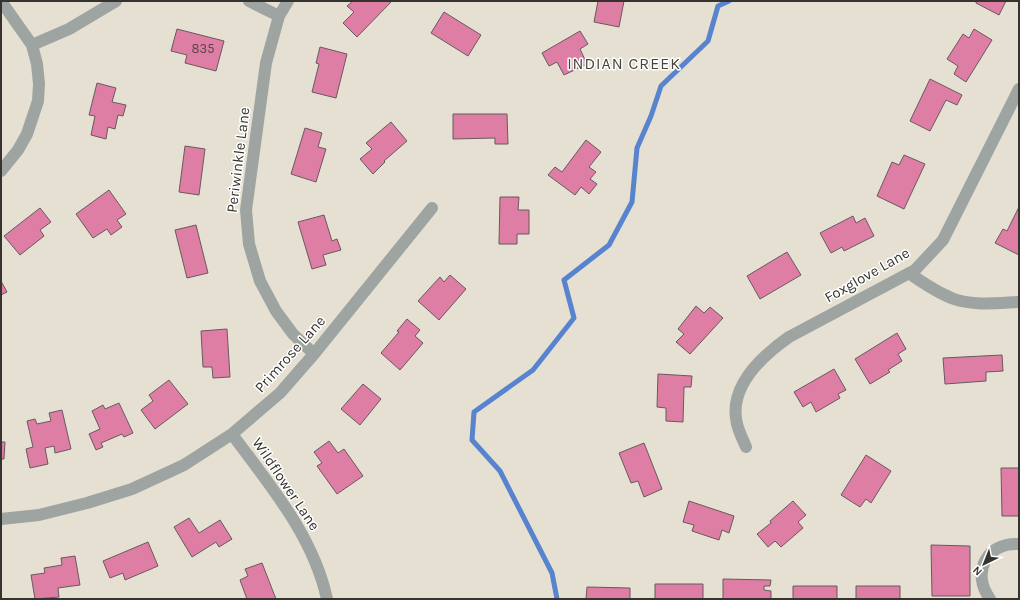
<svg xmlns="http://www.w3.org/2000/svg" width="1020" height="600" font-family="Karla,sans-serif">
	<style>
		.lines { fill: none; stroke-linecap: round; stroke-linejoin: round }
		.stream { stroke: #5783cf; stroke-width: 5 }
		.building { fill: #de7ea4; stroke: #69595f }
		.minor { stroke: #9da4a1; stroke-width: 12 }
		.labels { text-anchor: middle; stroke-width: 3; stroke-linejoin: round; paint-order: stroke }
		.number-label { font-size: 13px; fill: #60464c }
		.street-label { font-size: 15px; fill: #36332e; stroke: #fff }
		.neighbourhood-label { font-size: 16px; letter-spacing: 1px; fill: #494538; stroke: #fff }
	</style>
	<rect width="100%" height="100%" fill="#e5e0d1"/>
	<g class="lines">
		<path class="stream" d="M557,599L552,573L500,471L472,440L474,412L533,370L574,318L564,280L609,245L632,202L637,148L651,116L661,86L708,41L718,6L729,1"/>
	</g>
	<path class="building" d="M353,1H392L357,37L343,23L354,12L347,6Z
		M598,1H624L619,27L594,22Z
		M976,1H1006L999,15L976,3Z
		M444,12L481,35L468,56L431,33Z
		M177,29L224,41L216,71L185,63L187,55L171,51Z
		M974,29L992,40L966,82L954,74L958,66L947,59L963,34L969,38Z
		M580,31L588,44L580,49L587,64L564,75L557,62L549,66L542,53Z
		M320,47L347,54L336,98L312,92L319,64L316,63Z
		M930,79L962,95L957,105L946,100L930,131L910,121Z
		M97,83L116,88L112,102L126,105L123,116L118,115L115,129L108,127L106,139L91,135L95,116L89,115Z
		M453,114H507L508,144H495V138L453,139Z
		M391,122L407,141L384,161L385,162L373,174L360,159L372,149L366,143Z
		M305,128L322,133L318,147L326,149L316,182L291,174Z
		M586,140L601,152L589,167L596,172L590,179L597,184L589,194L581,187L575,195L548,175L555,167L562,172Z
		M185,146L205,149L199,195L179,192Z
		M904,155L925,164L904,209L877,196L892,162L899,165Z
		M109,190L126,214L117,220L122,227L111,235L107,229L93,238L76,214Z
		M500,197H519L518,210H529V234H517V244H499Z
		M1019,207V255L995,243L1003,229L1007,231Z
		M40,208L51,222L40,230L44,236L20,255L4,236Z
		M324,215L332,241L337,239L341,250L323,255L326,265L312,269L298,222Z
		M853,216L856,223L865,218L874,236L844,251L842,247L831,253L820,233Z
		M196,225L208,273L187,278L175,230Z
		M787,252L801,275L760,299L747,276Z
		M450,275L466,289L439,320L418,301L440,277L444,282Z
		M1,281L7,292L1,295Z
		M696,306L704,313L710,307L723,318L690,354L676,342L684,334L678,329Z
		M407,319L420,330L415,336L423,343L400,370L381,353L399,332L397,331Z
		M227,329L230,377L213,378L212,367H203L201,331Z
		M897,333L906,349L898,354L902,361L888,370L890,372L870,384L855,359Z
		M1002,355L1003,371L986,372V381L945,384L943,358Z
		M834,369L846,390L838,394L840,398L816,412L811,402L803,407L794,392Z
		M658,374L692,376L691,387H684L683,422L666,421V408L657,407Z
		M169,380L188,404L155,429L141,410L153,401L149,395Z
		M363,384L381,399L360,425L341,409Z
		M119,403L133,433L124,437L122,434L101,443L103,447L96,450L89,434L100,429L92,411L103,405L105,409Z
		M62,410L71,449L55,453L54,446L45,448L48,464L30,468L26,449L33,447L27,421L35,419L37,424L51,421L49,413Z
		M329,441L338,453L344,449L363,476L337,494L317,466L322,463L314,452Z
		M1,442H5L4,459H1Z
		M644,443L662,489L644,497L638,481L631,483L619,453Z
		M866,455L891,471L871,503L866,499L860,507L841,495Z
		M1001,468H1019V516H1002Z
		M689,501L734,516L729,533L722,530L719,540L692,531L694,525L683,522Z
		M793,501L806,515L798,522L803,528L781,547L775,541L768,547L757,534L771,523L770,521Z
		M189,518L199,533L220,520L232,539L219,547L216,542L192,557L174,527Z
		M148,542L158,566L125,580L123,573L110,578L103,561Z
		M931,545L970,546V596H932Z
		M75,556L80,585L58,588L59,597L35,599L31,575L45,573L44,568L62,565L61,558Z
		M262,563L276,599H247L240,580L248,576L245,569Z
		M723,579L771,580L770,586H764V590L771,591V599H723Z
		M655,584H703V599H655Z
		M793,586H837V599H793Z
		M856,586H900V599H856Z
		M587,587L630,588V599H586Z"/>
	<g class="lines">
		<path class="minor" d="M1,1L32,45L37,64L39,84L38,101L27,134L18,150L1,171
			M249,1L279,16
			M288,1L279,16L266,63L246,210L249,244L260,281L276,311L293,334L314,354
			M32,45L69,29L116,1
			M909,273C923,283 938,293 954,299C974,306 998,303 1019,302
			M232,434C270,486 313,535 327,599
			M746,447C743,440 739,432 737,424C728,387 762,356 789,337L915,270L943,240L1019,89
			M1,519L39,515L87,503L132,489L184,465L232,434L280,393L314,354L432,208
			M990,599C971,573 986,542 1019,544"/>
	</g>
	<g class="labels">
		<g class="number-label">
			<text x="203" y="53">835</text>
		</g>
		<g class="street-label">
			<text transform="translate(238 160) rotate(-83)" y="5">Periwinkle Lane</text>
			<text transform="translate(867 275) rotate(-30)" y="5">Foxglove Lane</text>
			<text transform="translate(290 354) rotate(-48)" y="5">Primrose Lane</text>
			<text transform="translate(286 484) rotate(56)" y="5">Wildflower Lane</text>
		</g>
		<g class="neighbourhood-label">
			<text x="624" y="69">INDIAN CREEK</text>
		</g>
	</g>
	<rect width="1020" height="600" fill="none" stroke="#36332e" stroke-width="4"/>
	<g transform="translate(984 564) rotate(223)" stroke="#ffffff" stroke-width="3" paint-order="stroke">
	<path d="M0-3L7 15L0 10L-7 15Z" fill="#36332e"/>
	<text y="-6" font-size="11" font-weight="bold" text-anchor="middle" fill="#36332e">N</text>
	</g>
</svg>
